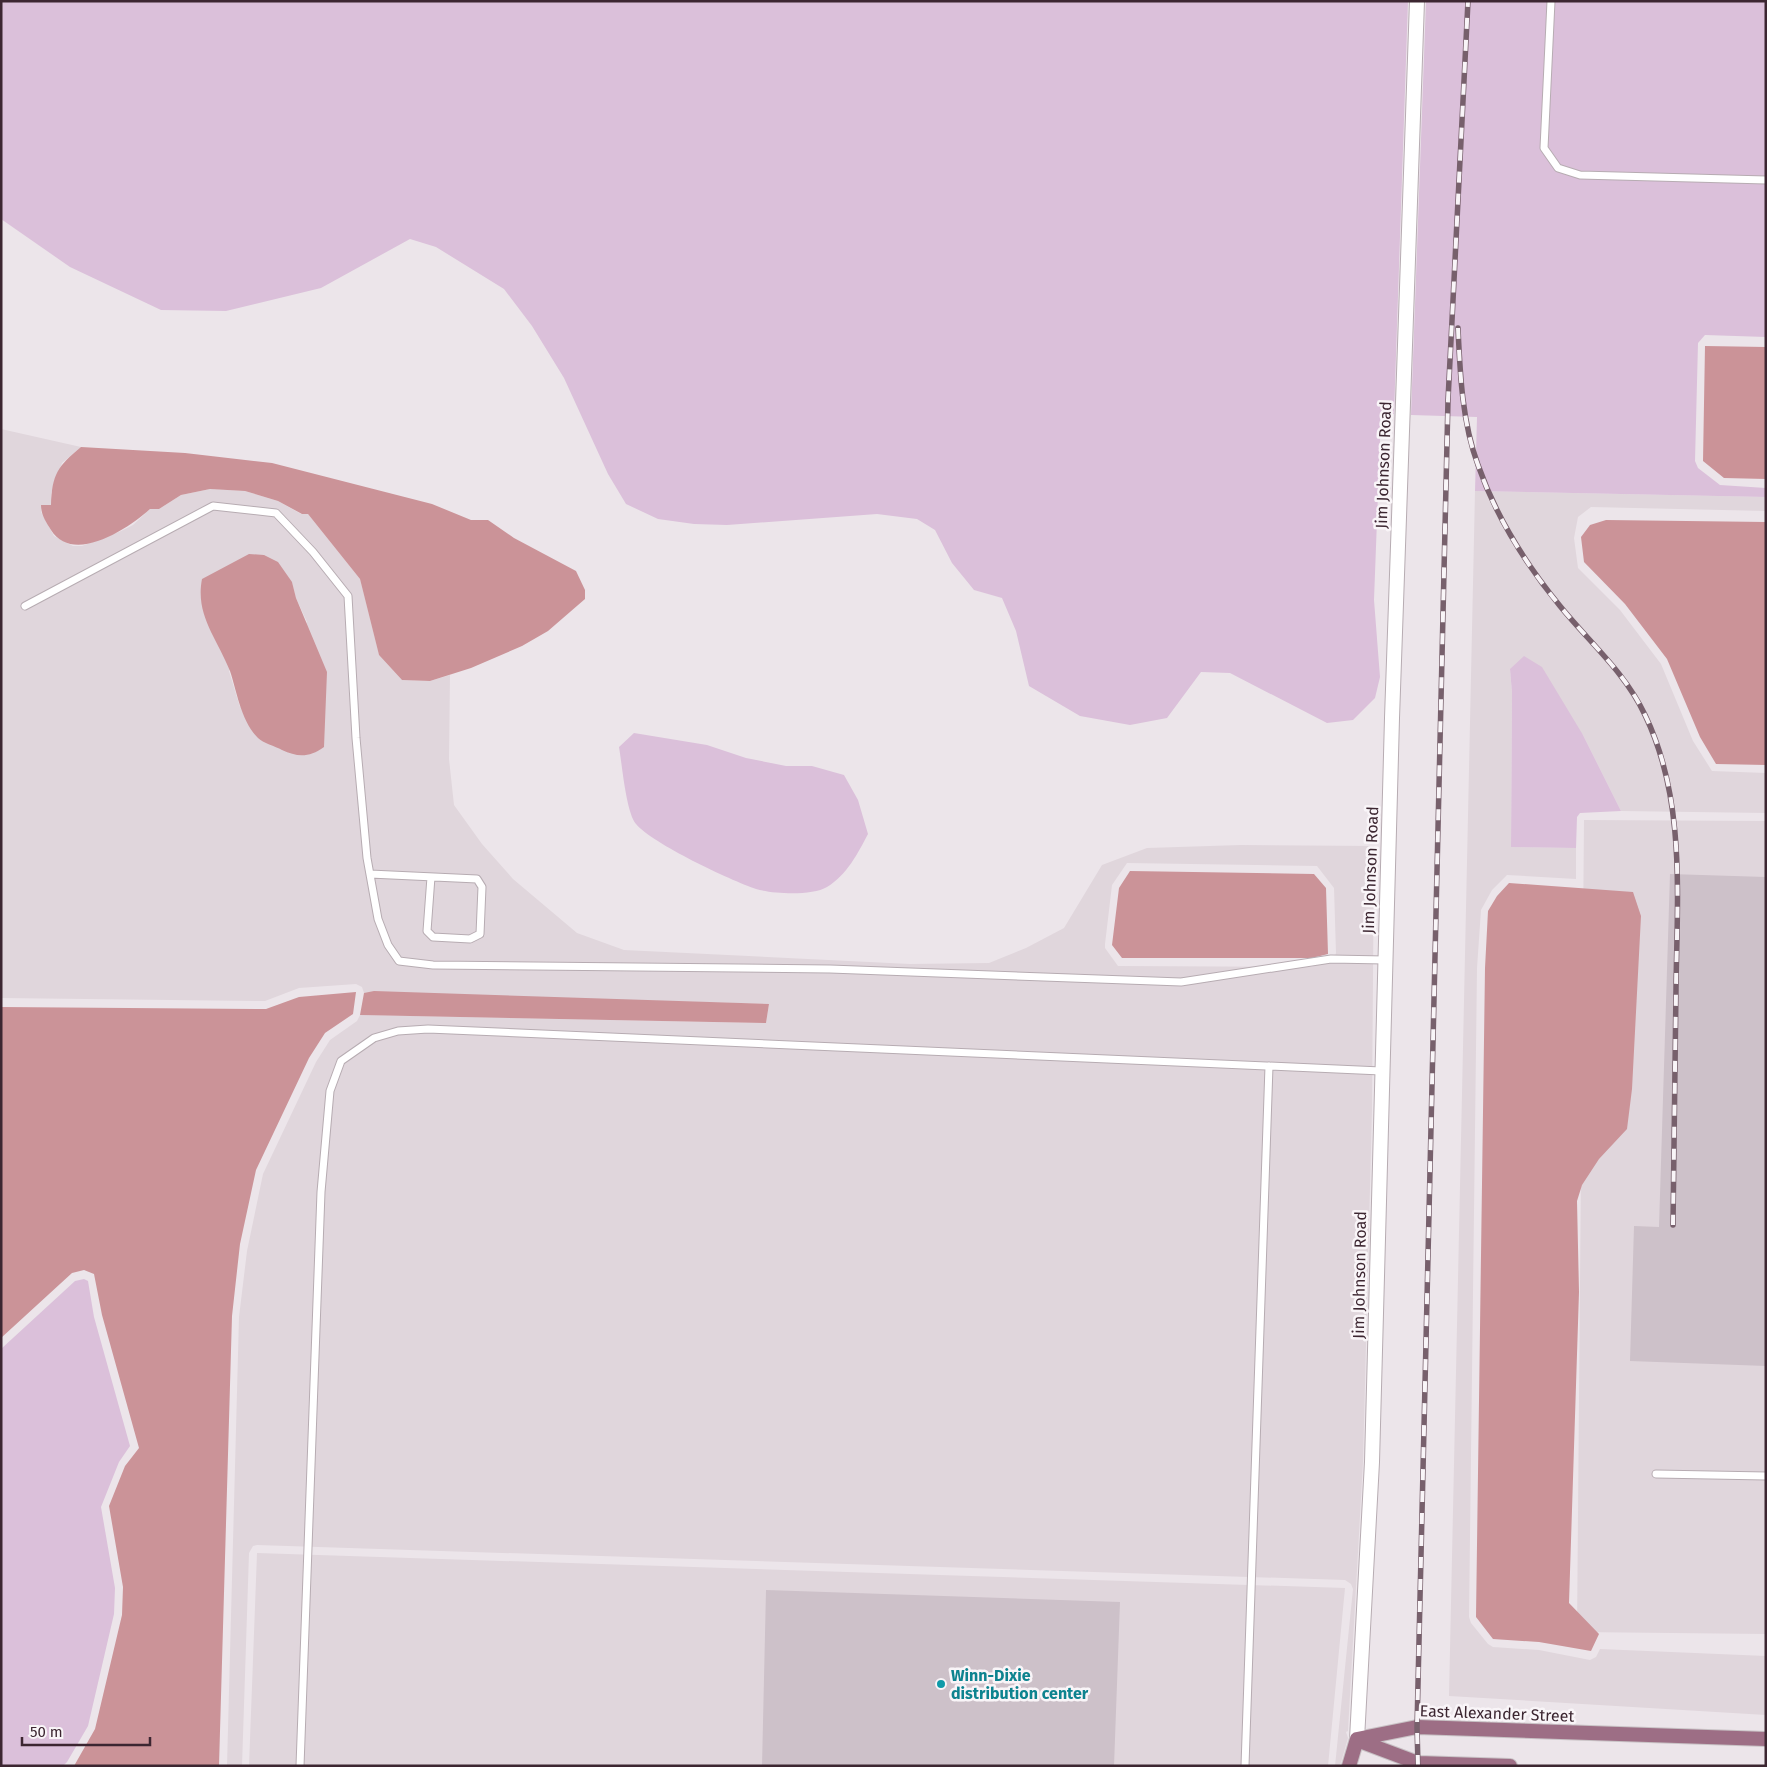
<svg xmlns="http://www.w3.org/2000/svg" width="1767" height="1767" font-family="'Fira Sans',sans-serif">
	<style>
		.built { fill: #e0d6dc; fill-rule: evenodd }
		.green { fill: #dbc0da }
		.water { fill: #cb9398 }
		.building { fill: #cdc1c9 }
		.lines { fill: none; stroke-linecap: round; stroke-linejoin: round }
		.service-casing { stroke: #b7acb2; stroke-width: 9 }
		.tertiary-casing { stroke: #b7acb2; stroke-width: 16 }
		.primary-casing { stroke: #c8c2c5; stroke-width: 16 }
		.service { stroke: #fff; stroke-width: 7 }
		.tertiary { stroke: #fff; stroke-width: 14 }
		.primary { stroke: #9d6e85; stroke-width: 14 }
		.rail-casing { stroke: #77606c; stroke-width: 5.5 }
		.rail { stroke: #f9f5f8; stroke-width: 4; stroke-dasharray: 11; stroke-linecap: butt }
		.culture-dot { fill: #0f9aa8; stroke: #f9f5f8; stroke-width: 2 }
		.labels { text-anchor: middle; stroke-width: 5; stroke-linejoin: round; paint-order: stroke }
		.street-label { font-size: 16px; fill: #3c2631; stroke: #f9f5f8 }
		.culture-label { font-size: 16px; font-weight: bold; fill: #0d838f; stroke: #f9f5f8; text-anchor: start }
	</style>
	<rect width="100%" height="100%" fill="#ece5ea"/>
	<path class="built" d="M1,429L81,447L62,463L51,493V505H41V512L54,536L73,546H82L121,531L133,525L150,509H159L181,495L210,489L245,491L278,501L301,514H308L360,579L379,655L402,680L430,681L450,675L449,759L454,805L482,844L513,879L577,933L624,950L910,964L989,963L1026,948L1064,928L1102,865L1147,848L1241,845L1374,846L1372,1110L1363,1462L1348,1731L1346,1732L1348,1738L1340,1766H1335L1353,1589L1351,1584L1345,1580L257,1545L253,1546L249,1553L242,1766H227L239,1317L247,1251L263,1174L316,1062L330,1040L357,1021L360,1015L766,1023L769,1004L364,993L362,987L356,984L299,988L265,1001L1,998ZM292,582L296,598L307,622L240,707L229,671ZM1127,863L1317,866L1334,888L1336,953L1334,959L1311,967L1118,966L1105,948V944L1112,885Z
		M1475,491L1766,497V511L1591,507L1578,517L1574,538L1578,568L1620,610L1661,664L1693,741L1712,771L1766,773V813L1621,811L1583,735L1510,669L1512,693L1511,847L1576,848V879L1507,875L1492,890L1481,910L1477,968L1469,1617L1471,1623L1488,1644L1493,1647L1539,1650L1590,1660L1596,1657L1600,1649L1766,1656V1715L1449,1696Z
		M1584,820L1766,821V1634L1577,1632Z
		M257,1553L1345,1588L1328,1766H249Z"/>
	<path class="green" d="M1,1H1408L1394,414H1381L1374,600L1380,677L1375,698L1353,720L1327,723L1230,673L1201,672L1167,718L1130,725L1080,716L1029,686L1016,631L1002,598L974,590L952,563L935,530L917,519L877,514L727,525L694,524L658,519L626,504L608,474L564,378L532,326L504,289L436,247L410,239L321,288L226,311L161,310L70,267L1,219Z
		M1426,1H1766V337L1705,335L1698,343L1695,461L1698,468L1720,485L1766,488V497L1475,491L1477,417L1411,415Z
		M1524,656L1542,667L1583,735L1621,811L1580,813L1577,817L1576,848L1511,847L1512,693L1510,669Z
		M634,733L707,745L746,758L786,766H812L844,775L858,800L868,834C858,853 847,875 827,887C812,896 773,894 756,889C730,880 653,844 636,824C626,812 622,764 619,747Z
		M84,1279L88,1281L94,1317L130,1446L119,1462L101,1507L115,1588L114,1614L88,1726L67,1762L63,1766H1V1349L75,1281Z"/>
	<path class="water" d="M1705,346L1766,347V479L1724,478L1703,461Z
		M81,447L185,453L272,463L432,504L471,520H488L514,538L576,571L585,590V599L548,631L522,646L471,668L430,681L402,680L379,655L360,579L308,514H302L278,501L245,491L210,489L181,495L159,509H150C128,529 73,565 51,530C46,522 41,515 41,505H51C52,474 58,466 81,447Z
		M1606,520L1766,522V765L1716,764L1700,737L1667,659L1625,604L1584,562L1581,537L1590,525Z
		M249,554L264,555L278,562L292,582L296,598L327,672L324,747C309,758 297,757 282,750C275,746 263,743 258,738C241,721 237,692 230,671C217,638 195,615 202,579Z
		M1130,871L1314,874L1326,888L1328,954L1312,958H1122L1112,945L1119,888Z
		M1509,883L1633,892L1641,916L1632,1089L1627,1129L1599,1159L1582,1185L1577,1201L1579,1292L1569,1603L1599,1634L1591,1651L1539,1642L1493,1639L1476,1617L1485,968L1488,911L1497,896Z
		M374,991L769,1004L766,1023L360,1015L364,993Z
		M356,992L353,1014L325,1033L309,1058L256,1170L240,1244L232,1316L219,1766H74L95,1729L122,1615L123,1587L109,1506L125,1466L139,1448L102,1315L94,1274L84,1270L72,1273L1,1338V1007L266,1009L299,997Z"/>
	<path class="building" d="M1670,874L1766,877V1366L1630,1361L1634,1226L1659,1227Z
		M766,1590L1120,1602L1114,1766H762Z"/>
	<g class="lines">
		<defs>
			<path id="service" d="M1551,1L1544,148L1558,168L1580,175L1766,180
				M25,606L213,506L276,513L313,552L348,596L356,738L367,858L378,919L388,945L399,961L433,965L830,969L1181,982L1331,959L1385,960
				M370,874L477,879L482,887L480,934L470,939L433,937L427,931L431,877
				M1656,1474L1766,1476
				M300,1766L321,1192L330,1091L341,1061L374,1038L398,1031L428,1029L1381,1071
				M1245,1766L1269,1066"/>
			<path id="tertiary" d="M1357,1739L1372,1462L1392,718L1417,1"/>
			<path id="primary" d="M1357,1739L1417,1727L1766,1739
				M1357,1740L1418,1763L1510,1766
				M1349,1766L1357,1739"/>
		</defs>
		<use href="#service" class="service-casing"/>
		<use href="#tertiary" class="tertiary-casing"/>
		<use href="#primary" class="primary-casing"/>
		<use href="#service" class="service"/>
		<use href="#tertiary" class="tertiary"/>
		<use href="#primary" class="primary"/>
		<defs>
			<path id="rail" d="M1458,328C1460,373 1462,422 1478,465C1496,517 1525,563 1560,606C1589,642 1625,672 1645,715C1686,800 1677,897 1676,989C1675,1068 1674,1146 1673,1225
				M1418,1766L1417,1727L1448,400L1468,1"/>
		</defs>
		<use href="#rail" class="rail-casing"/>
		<use href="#rail" class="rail"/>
	</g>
	<circle class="culture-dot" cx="941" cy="1684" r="5"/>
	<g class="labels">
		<g class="street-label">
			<text transform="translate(1383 465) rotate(-88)" y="6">Jim Johnson Road</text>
			<text transform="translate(1370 870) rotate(-88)" y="6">Jim Johnson Road</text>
			<text transform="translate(1359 1275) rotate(-89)" y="6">Jim Johnson Road</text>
			<text transform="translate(1497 1713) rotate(2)" y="6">East Alexander Street</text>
		</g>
		<g class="culture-label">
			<text x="951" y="1681">Winn-Dixie<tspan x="951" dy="18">distribution center</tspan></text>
		</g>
	</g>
	<rect width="1767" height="1767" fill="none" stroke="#3c2631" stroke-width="5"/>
	<path d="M22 1737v8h128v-8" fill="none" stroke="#3c2631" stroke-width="2.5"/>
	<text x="30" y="1737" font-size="15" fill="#3c2631" stroke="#f9f5f8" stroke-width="4" paint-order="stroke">50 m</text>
</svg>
